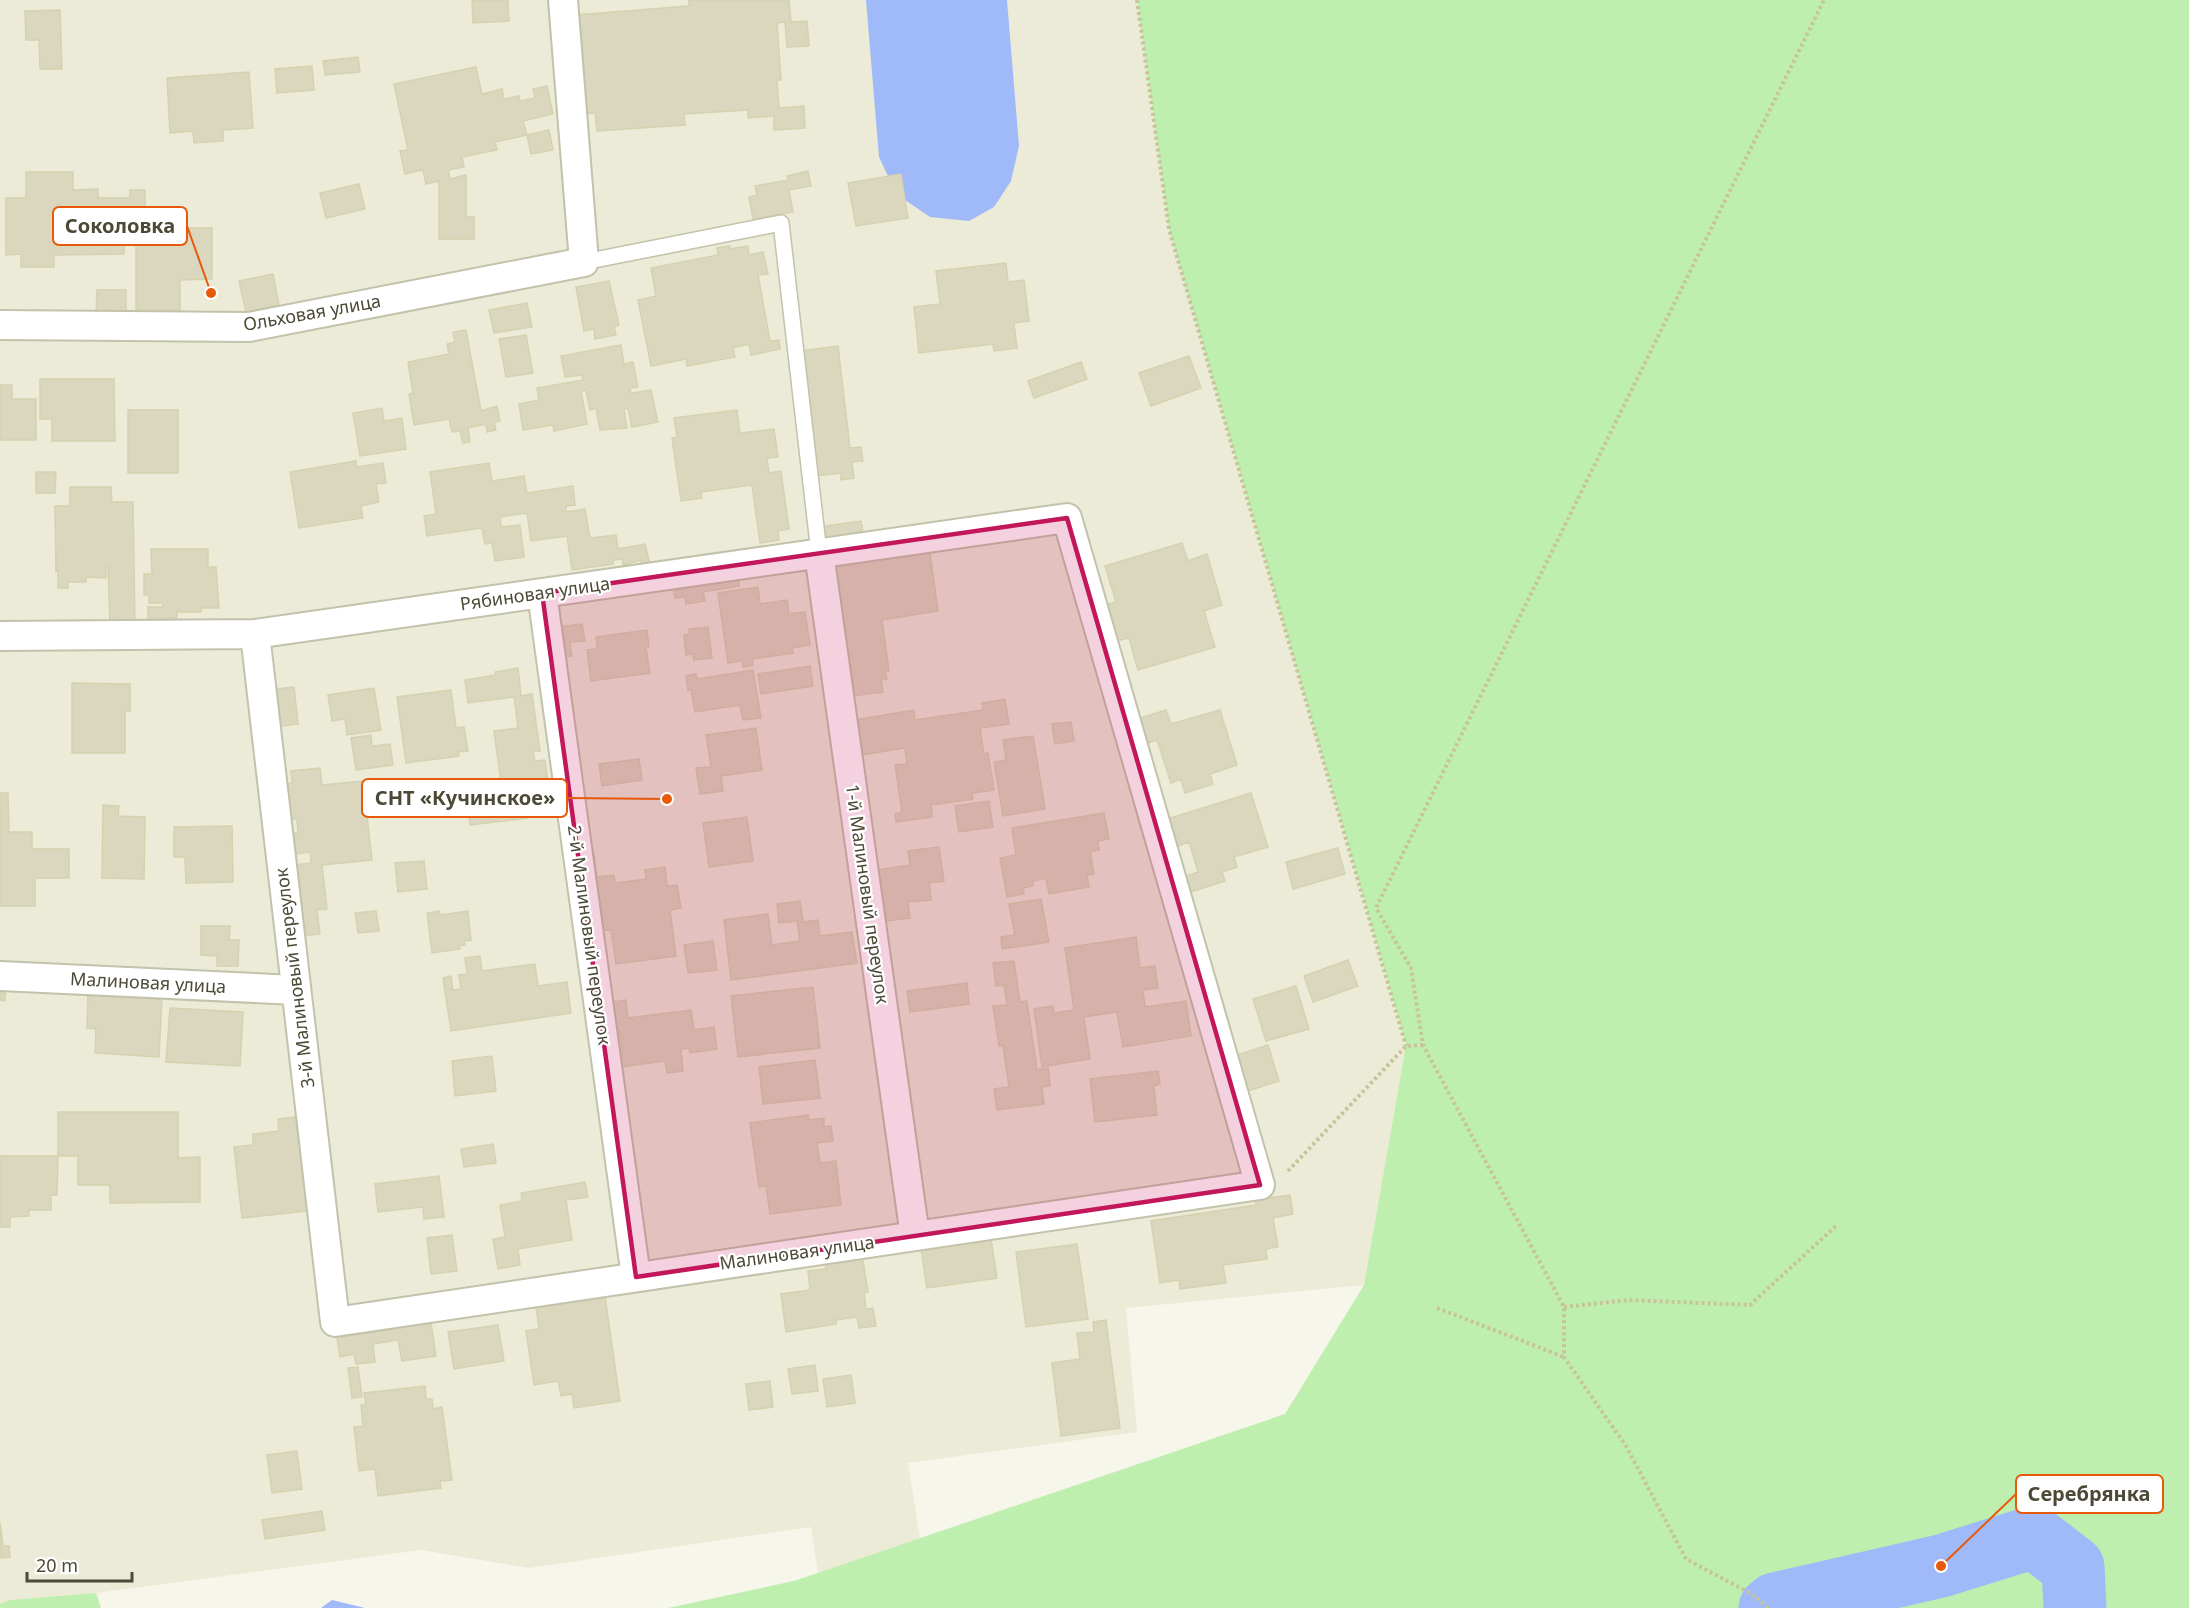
<svg xmlns="http://www.w3.org/2000/svg" width="2189" height="1608" font-family="'Noto Sans',sans-serif">
	<style>
		.residential { fill: #ebebd7 }
		.green { fill: #bfefae }
		.water { fill: #a0baf9 }
		.lines { fill: none; stroke-linecap: round; stroke-linejoin: round }
		.river { stroke: #a0baf9; stroke-width: 63 }
		.building { fill: #dad7be; stroke: #d5d2b0; stroke-width: 1.5 }
		.service-casing { stroke: #c3c2ab; stroke-width: 18 }
		.minor-casing { stroke: #c3c2ab; stroke-width: 32 }
		.path { stroke: #c7c49a; stroke-width: 4; stroke-dasharray: 3 3; stroke-linecap: butt }
		.service { stroke: #fff; stroke-width: 15 }
		.minor { stroke: #fff; stroke-width: 28 }
		.marked { fill: #c2185b; fill-opacity: 0.2; stroke: #c2185b; stroke-width: 4.5; stroke-linejoin: round }
		.labels { text-anchor: middle; stroke-width: 4.5; stroke-linejoin: round; paint-order: stroke }
		.street-label { font-size: 18px; fill: #4c4a36; stroke: #fff }
		.leader { fill: none; stroke: #e8590c; stroke-width: 2 }
		.callout-dot { fill: #e8590c; stroke: #fff; stroke-width: 2 }
		.callout { fill: #fff; stroke: #e8590c; stroke-width: 2 }
		.callout-label { font-size: 20px; text-anchor: middle; font-weight: bold; fill: #4c4a36 }
	</style>
	<rect width="100%" height="100%" fill="#f6f6ea"/>
	<path class="residential" d="M0,0H1137L1169,229L1406,1046L1364,1285L1126,1308L1137,1432L908,1463L920,1538L818,1573L811,1527L529,1568L421,1550L96,1593L9,1600L0,1604Z"/>
	<path class="green" d="M1137,0H2189V1608H668L794,1581L1285,1414L1364,1285L1406,1045L1169,229Z
		M96,1593L101,1608H0V1604L9,1600Z"/>
	<path class="water" d="M866,0H1007L1019,146L1011,181L994,207L969,221L930,217L905,200L901,174L888,176L879,157Z
		M332,1600L365,1608H321Z"/>
	<g class="lines">
		<path class="river" d="M1770,1608L1775,1604L1941,1566L2034,1537L2073,1567L2075,1608"/>
	</g>
	<path class="building" d="M472,0H508L509,21L473,23Z
		M689,0H789L791,22L807,21L809,46L787,47L785,22L777,23L781,80H777L779,108L804,106L805,128L774,130V116L748,118V110L684,114L685,125L597,131L595,113L583,114L575,15L689,6Z
		M60,10L62,69H40L39,40H26L25,11Z
		M358,57L360,72L325,75L323,61Z
		M312,66L314,90L277,93L275,69Z
		M476,67L482,94L502,89L504,99L519,96L520,101L535,98L533,89L547,86L553,114L523,121L527,135L495,142L497,150L462,157L464,167L448,170L450,179L466,175V217H474V239H439V181L426,184L423,170L405,174L400,151L408,150L394,84Z
		M249,72L253,128L223,130V141L194,143L193,131L170,133L167,78Z
		M549,130L553,150L531,154L527,135Z
		M808,171L811,186L789,190L793,212L753,219L749,197L757,195L755,186L788,180L787,176Z
		M26,172H73V190L98,189V198H130V190H145V207H138V217H168V228H212V279L180,280V310H136V229L124,228V254L54,255V267H21V254L6,255V198H26Z
		M901,174L908,218L856,226L848,183Z
		M359,184L365,209L326,218L320,193Z
		M730,246V249L748,246L749,255L763,252L768,274L758,275L770,341L779,340L780,349L751,355L749,344L733,348L735,357L687,366L686,359L651,366L638,300L656,296L651,268L718,255L717,248Z
		M1006,263L1008,282L1024,280L1029,321L1014,323L1017,348L994,351L993,344L919,353L914,307L940,304L936,271Z
		M273,274L279,305L246,312L239,281Z
		M609,281L619,325L614,327L616,335L595,339L594,329L584,331L576,287Z
		M97,290H126V315H96Z
		M527,303L532,327L494,333L489,310Z
		M466,330L481,411L497,406L500,421L494,422L496,430L487,432L486,424L468,428L470,442L463,443L460,431L452,432L449,419L414,425L409,394L413,393L408,362L449,354L447,344L455,342L453,332Z
		M526,335L533,373L506,377L499,339Z
		M621,345L624,364L633,362L638,387L630,388L631,393L651,390L658,422L632,427L628,408L624,409L627,428L600,430L596,408L590,410L586,390L581,391L587,424L554,431L553,425L523,430L519,404L539,400L537,388L583,380L582,375L565,377L561,356Z
		M838,346L850,448L861,447L863,461L852,462L854,478L841,480V473L816,476L801,351Z
		M1189,356L1201,388L1151,406L1139,373Z
		M1081,362L1087,379L1034,398L1028,381Z
		M40,379H114L115,441H52V419H40Z
		M0,385H12V399H36V440H0Z
		M382,408L384,421L402,418L406,449L360,456L353,413Z
		M128,410H178V473H128Z
		M737,410L740,433L774,429L778,457L767,458L769,473L781,471L789,529L778,531L779,540L760,543L752,485L701,492L702,498L681,501L672,438L677,437L674,418Z
		M356,461V467L383,463L386,483L376,484L379,502L361,506L363,518L299,528L290,472Z
		M489,463L492,481L524,476L527,493L573,486L575,505L566,506V512L585,509L590,538L616,535L618,549L645,544L650,564L642,565L641,560L623,565L622,559L613,560V564L572,570L567,536L531,541L527,513L500,517L501,527L520,525L524,557L495,561L492,543L485,544L482,528L427,536L424,516L436,514L430,472Z
		M36,472H56L55,493H36Z
		M70,487H111L112,502H133L135,627H110L108,566L106,565V578L86,577V582H68V588H58V570L56,571L55,506H70Z
		M861,521L864,538L828,544L826,526Z
		M1182,543L1188,561L1207,554L1222,605L1204,611L1215,647L1138,670L1129,638L1113,642L1102,606L1116,602L1105,566Z
		M151,549H208V567H216L219,608H201V612H177V618H169L168,623H148V607H163V603H149V595H144V574H152Z
		M894,550L895,558L930,553L938,611L882,620L889,671H885L887,679L881,680L883,692L844,697L826,568L872,561L870,553Z
		M738,577L739,586L703,592L705,601L686,604L685,597L675,598L673,583Z
		M758,587L760,604L787,600L789,614L805,612L810,645L792,648L793,653L752,659L753,665L743,667L742,661L728,663L718,593Z
		M582,624L585,641L570,642L572,656L554,659L558,627Z
		M708,627L712,658L694,660L693,654L686,655L684,635L690,634L689,629Z
		M647,630L649,647H646L650,673L591,681L587,650L597,649L596,637Z
		M810,666L813,686L761,694L758,674Z
		M518,668L521,696L532,694L540,751H533L535,761L545,760L550,798L526,801L528,818L470,825L466,794L502,789L494,731L518,728L514,697L468,703L465,680L496,675L495,672Z
		M753,670L761,718L743,720L740,705L695,712L691,689L688,690L686,676L696,674L697,679Z
		M72,683L130,684V711H125V753H72Z
		M294,687L298,724L281,726L277,689Z
		M374,688L381,730L347,735L345,719L332,721L328,695Z
		M451,690L456,728L464,727L468,751L458,752L459,756L406,763L397,697Z
		M1005,699L1009,724L980,728L984,754L988,753L994,790L972,793L973,799L931,805L932,817L896,822L895,814L902,812L895,765L907,764L905,748L854,756L855,720L914,710L915,720L983,710L982,703Z
		M1166,710L1171,724L1220,710L1237,765L1210,774L1213,784L1185,793L1181,779L1171,783L1157,740L1142,745L1134,720Z
		M1071,722L1074,741L1055,744L1052,724Z
		M756,728L762,770L721,776L723,791L700,794L696,768L711,767L706,735Z
		M371,735L372,746L390,744L393,765L356,770L351,738Z
		M1033,736L1045,809L1003,816L994,762L1006,760L1003,740Z
		M639,759L642,780L602,786L599,764Z
		M320,768L322,785L363,781L372,860L322,865L327,909L317,910L320,934L299,936L285,866L311,863L310,852L289,855L286,834L298,833L297,819L285,820L281,784L292,783L291,771Z
		M0,793H8L9,832H32V849H69V878H35V906H0Z
		M1251,793L1268,847L1234,857L1237,867L1222,872L1225,881L1191,892L1186,876L1198,872L1189,842L1170,849L1161,821Z
		M989,801L993,827L959,832L955,806Z
		M103,805L119,806L118,816L145,817L144,879L102,878Z
		M1104,813L1109,839L1098,841L1099,850L1090,852L1094,874L1087,875L1089,887L1049,894L1046,878L1033,881V886L1023,888L1024,894L1007,897L1000,858L1016,855L1012,828Z
		M747,817L753,861L709,867L703,823Z
		M232,826L233,882L186,883L185,857H174V827Z
		M939,847L944,881L929,883L931,900L908,902L910,918L878,922L872,871L910,865L908,851Z
		M1338,848L1345,874L1293,889L1286,862Z
		M594,854L597,877L614,875L615,883L646,879L645,870L665,867L667,886L677,885L681,908L670,910L676,956L616,964L611,930L595,931L585,855Z
		M424,861L427,889L398,892L395,863Z
		M1041,899L1049,942L1002,949L1001,937L1015,935L1009,904Z
		M800,901L803,922L818,920L820,936L852,932L857,963L731,980L724,920L768,914L772,945L800,941L797,921L779,923L777,904Z
		M376,911L379,931L358,933L355,913Z
		M439,911L440,915L468,911L471,940L464,941L465,945L459,946L460,949L432,953L427,913Z
		M201,926H230L229,940H239L238,966H217V956L201,955Z
		M1136,937L1140,968L1155,966L1158,988L1143,990L1145,1007L1186,1001L1191,1036L1123,1047L1117,1012L1084,1017L1090,1059L1042,1067L1034,1009L1053,1006L1054,1013L1074,1010L1065,948Z
		M713,941L717,970L688,973L684,945Z
		M480,956L482,971L535,964L538,986L567,982L571,1013L451,1031L443,978L451,976L453,990L461,989L459,975L467,974L465,958Z
		M1348,960L1358,986L1313,1002L1304,976Z
		M1014,961L1020,1002L1027,1001L1037,1070L1048,1068L1050,1086L1042,1087L1044,1104L997,1110L994,1089L1009,1087L1003,1046H999L993,1006L1007,1005L1004,985L996,986L993,963Z
		M967,983L969,1004L910,1012L907,991Z
		M0,985H5V1001L0,1000Z
		M1296,986L1309,1029L1266,1041L1253,999Z
		M813,987L820,1048L738,1057L731,996Z
		M88,992L162,996L159,1057L95,1053L96,1029L87,1028Z
		M626,1000L628,1018L691,1010L694,1030L714,1027L717,1049L690,1053L689,1048L681,1049L683,1071L667,1073L665,1061L613,1068L611,1056L623,1054L619,1030L611,1031L606,1003Z
		M170,1008L243,1012L240,1066L166,1062Z
		M1268,1045L1279,1081L1242,1093L1231,1057Z
		M492,1056L496,1091L455,1096L452,1061Z
		M815,1060L820,1098L763,1104L759,1067Z
		M1158,1071L1160,1084L1154,1086L1157,1115L1095,1122L1090,1079Z
		M58,1112H178V1158L200,1157V1202L110,1203V1185H78V1156H58Z
		M808,1115L809,1120L824,1118V1127L831,1126L833,1141L817,1143L820,1163L836,1161L841,1205L770,1214L766,1186L759,1187L750,1123Z
		M297,1117L307,1211L242,1218L234,1147L253,1145V1134L279,1131L278,1119Z
		M493,1144L496,1163L464,1167L461,1149Z
		M0,1156H58L57,1195H51V1210H29V1216L10,1217V1227H0Z
		M439,1176L444,1217L424,1219L423,1207L378,1212L375,1184Z
		M585,1182L588,1197L566,1200L572,1240L518,1249L520,1265L498,1269L493,1239L505,1237L500,1205L522,1201L521,1193Z
		M1265,1189L1267,1198L1290,1195L1293,1214L1273,1218L1278,1247L1266,1249L1267,1259L1223,1265L1226,1283L1180,1289L1179,1280L1160,1283L1151,1221L1256,1205L1254,1190Z
		M452,1235L457,1271L431,1274L427,1238Z
		M991,1239L997,1278L927,1288L921,1249Z
		M1077,1244L1088,1319L1026,1327L1016,1252Z
		M861,1248L868,1292L864,1293L866,1309L873,1308L876,1326L859,1328L857,1317L836,1320V1324L786,1332L781,1294L810,1290L808,1271L826,1269L824,1254Z
		M604,1289L620,1401L574,1408L572,1394L561,1396L558,1381L534,1385L526,1331L539,1329L535,1300Z
		M1106,1320L1120,1428L1061,1436L1052,1363L1080,1359L1077,1333L1094,1332L1093,1322Z
		M431,1323L436,1356L402,1361L398,1340L373,1344L375,1362L356,1364L354,1354L340,1357L337,1338Z
		M498,1325L504,1361L454,1369L448,1332Z
		M815,1365L818,1391L792,1394L788,1369Z
		M358,1367L362,1397L352,1398L348,1368Z
		M851,1375L855,1403L827,1407L823,1379Z
		M770,1381L773,1407L749,1410L746,1384Z
		M425,1386L426,1399H432L433,1409L442,1407L452,1480L440,1481L441,1488L378,1496L375,1469L359,1471L354,1427L363,1426L361,1405L366,1404L364,1393Z
		M297,1451L302,1489L272,1493L267,1455Z
		M322,1511L325,1530L265,1539L262,1520Z
		M0,1522L3,1546H9L10,1557L0,1558Z"/>
	<g class="lines">
		<defs>
			<path id="service" d="M584,262L781,223L819,553"/>
			<path id="minor" d="M0,325L249,327L584,262L563,0
				M819,553L915,1236
				M542,593L636,1277
				M0,636L255,634L1067,518L1260,1185L335,1322L255,634
				M0,976L296,990"/>
		</defs>
		<use href="#service" class="service-casing"/>
		<use href="#minor" class="minor-casing"/>
		<path class="path" d="M1137,0L1169,229L1406,1046
			M1288,1171L1406,1046L1423,1045
			M1564,1307L1628,1300L1750,1305L1837,1225
			M1437,1308L1564,1357
			M1768,1608L1752,1594L1686,1559L1626,1446L1564,1357V1307L1423,1045L1411,968L1376,908L1824,0"/>
		<use href="#service" class="service"/>
		<use href="#minor" class="minor"/>
	</g>
	<path class="marked" d="M1067,518L1260,1185L636,1277L542,593Z"/>
	<g class="labels">
		<g class="street-label">
			<text transform="translate(312 313) rotate(-10)" y="6">Ольховая улица</text>
			<text transform="translate(535 594) rotate(-8)" y="6">Рябиновая улица</text>
			<text transform="translate(867 894) rotate(82)" y="6">1-й Малиновый переулок</text>
			<text transform="translate(589 935) rotate(82)" y="6">2-й Малиновый переулок</text>
			<text transform="translate(295 978) rotate(-97)" y="6">3-й Малиновый переулок</text>
			<text transform="translate(148 983) rotate(3)" y="6">Малиновая улица</text>
			<text transform="translate(797 1253) rotate(-8)" y="6">Малиновая улица</text>
		</g>
	</g>
	<path class="leader" d="M211 293L187 226M667 799L567 798M1941 1566L2016 1494"/>
	<g class="callout-dot">
		<circle cx="211" cy="293" r="6"/>
		<circle cx="667" cy="799" r="6"/>
		<circle cx="1941" cy="1566" r="6"/>
	</g>
	<g class="callout">
		<rect x="53" y="207" width="134" height="38" rx="6"/>
		<rect x="362" y="779" width="205" height="38" rx="6"/>
		<rect x="2016" y="1475" width="147" height="38" rx="6"/>
	</g>
	<g class="callout-label">
		<text x="120" y="233">Соколовка</text>
		<text x="465" y="805">СНТ «Кучинское»</text>
		<text x="2089" y="1501">Серебрянка</text>
	</g>
	<path d="M27 1572v9h105v-9" fill="none" stroke="#4c4a36" stroke-width="3"/>
	<text x="36" y="1572" font-size="18" fill="#4c4a36" stroke="#ffffff" stroke-width="4.5" paint-order="stroke">20 m</text>
</svg>
